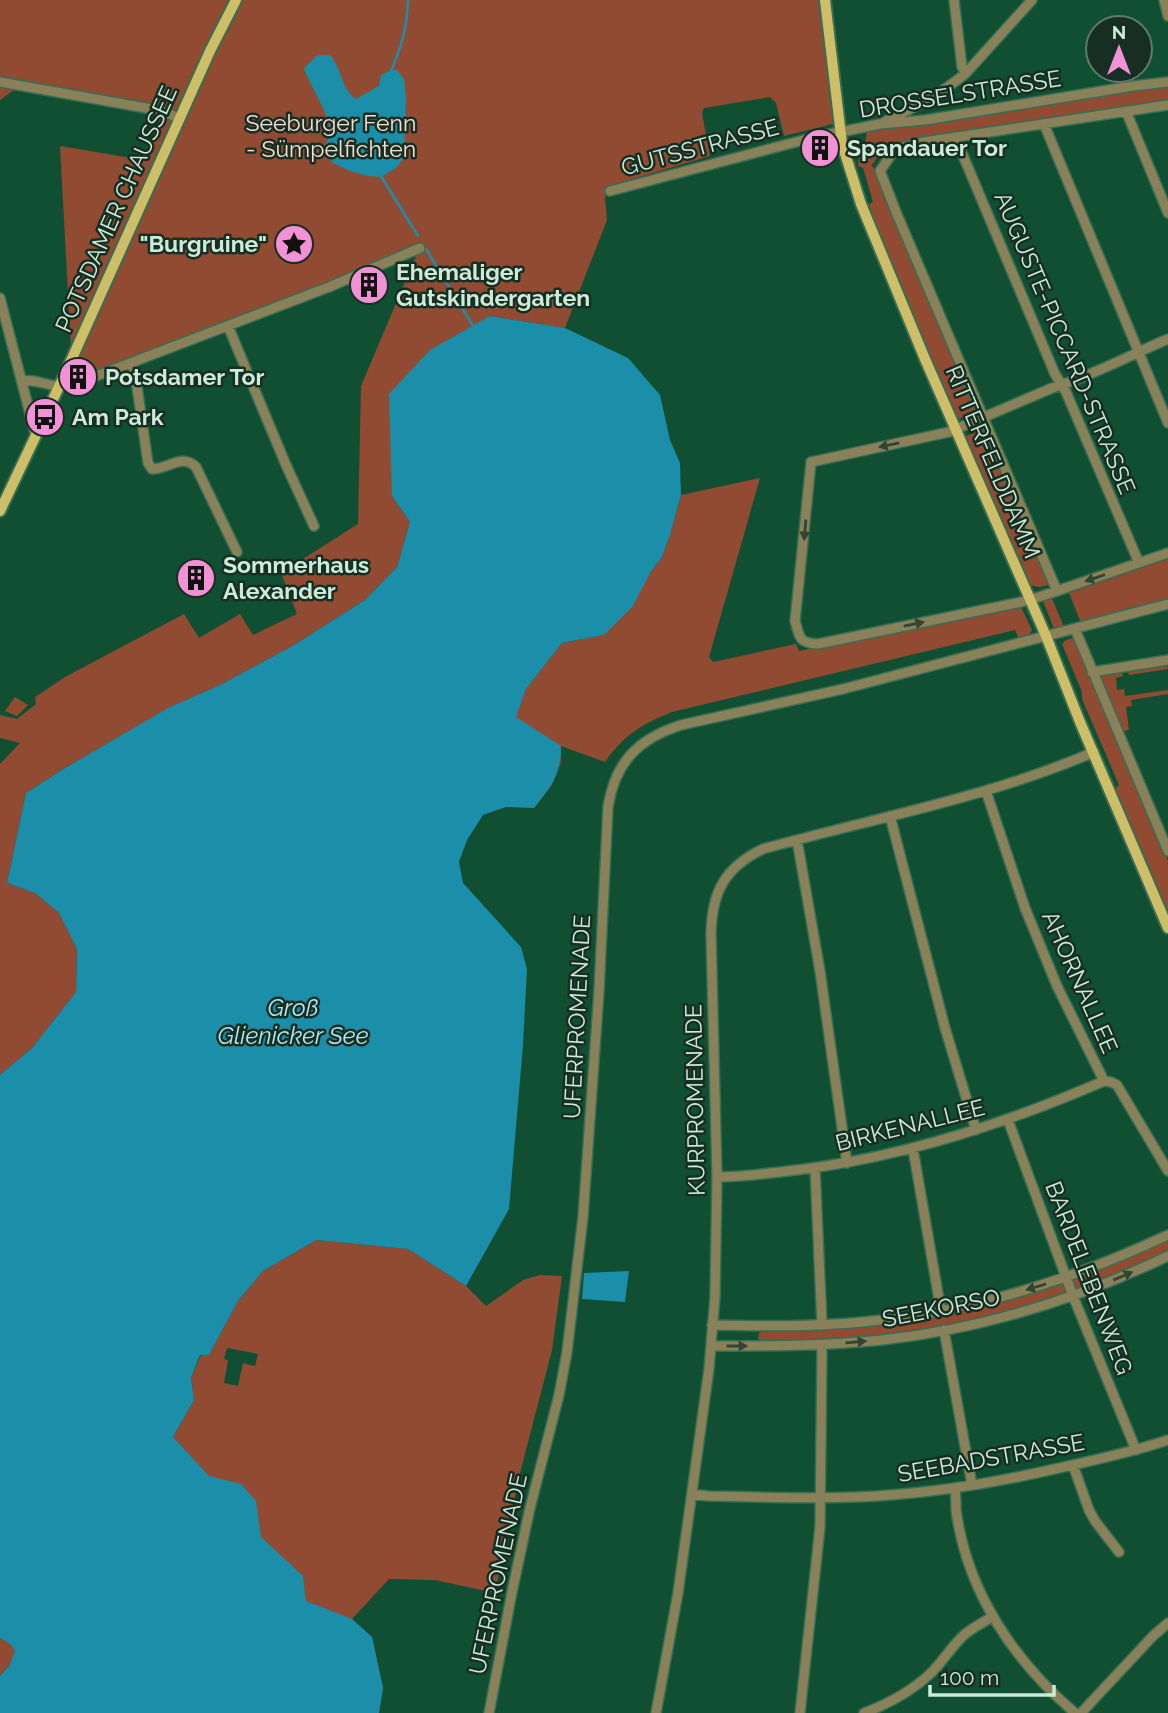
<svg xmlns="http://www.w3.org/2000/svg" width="1168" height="1713" font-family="Raleway,sans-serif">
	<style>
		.green { fill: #914b33; fill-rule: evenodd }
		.water { fill: #1b8ea9 }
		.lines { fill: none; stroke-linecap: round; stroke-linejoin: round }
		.stream { stroke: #1b8ea9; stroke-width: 2.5 }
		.minor-casing { stroke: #376e54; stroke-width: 12 }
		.major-casing { stroke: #376e54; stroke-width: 14 }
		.minor { stroke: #898159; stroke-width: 9 }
		.major { stroke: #cebe68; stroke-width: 10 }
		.oneway { fill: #344430 }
		.labels { text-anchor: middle; stroke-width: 5; stroke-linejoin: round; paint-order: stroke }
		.street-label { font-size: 23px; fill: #cdebd9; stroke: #172f22 }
		.park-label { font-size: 23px; fill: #f7dcd4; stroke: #172f22 }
		.poi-label { font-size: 23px; font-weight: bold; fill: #cdebd9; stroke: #172f22; text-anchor: start }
		.water-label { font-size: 24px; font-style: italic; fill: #afe8fa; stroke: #172f22 }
	</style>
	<rect width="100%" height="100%" fill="#114f33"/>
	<path class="green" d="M0,0H819L833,124L784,136L776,103L770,97L704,108L702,113L710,156L609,186L605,198L607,220L565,328L490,316L392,496L410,522L397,567L365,600L294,645L222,684L167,709L65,768L26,793L7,883L35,893L59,913L77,949L76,992L32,1048L0,1075V764L20,743L0,738V715L17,719L36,704L35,697L65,677L184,614L199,638L240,614L253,635L297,614L281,573L358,524L361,386L419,249L217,330L92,382L91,378L73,385L60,146L143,160L163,112L22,84L0,100Z
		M1168,86V101L890,145L888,143L871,166L874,168L975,408V412L956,420L875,227L869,204L873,202L863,168L858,166L861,145H865L867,131L909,126Z
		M982,429L984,430L1049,585L1039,587L1029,585L964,437Z
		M760,478L709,657L713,662L796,644L799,651L1020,605L1032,630C1029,636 1025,637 1019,639L1015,630L672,712C642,724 624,735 605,762L561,746V762L552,785L534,808L507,716L520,706L526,689L562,643L604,635L662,557L670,535L681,495Z
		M1168,559V600L1081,623L1069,593Z
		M1051,596L1064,627L1054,629L1043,601Z
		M1073,638L1168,860V917L1114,790L1119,785L1082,699V692L1062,644L1066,640Z
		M1167,665L1168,669L1129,675L1128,671Z
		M1121,672L1123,676L1116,678L1117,690L1124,689L1125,696L1168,690V694L1131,700L1132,706L1126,707L1129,730L1123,731L1101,678L1104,675Z
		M15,697L28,705L17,716L5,711Z
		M1168,1239V1253L1075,1291L1072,1280L1120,1261Z
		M316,1240L408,1249L466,1286L486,1306L523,1280L540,1275L562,1276L552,1350L519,1477L495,1593L435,1580L389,1579L352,1619L372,1637L383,1688L379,1713L315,1619L216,1500L173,1437L194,1400L191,1378L201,1355H209L238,1301L263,1271ZM227,1348L258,1354L255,1366L243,1363L238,1386L224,1383L228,1360L224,1359Z
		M1063,1283H1066L1068,1294C1011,1312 954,1327 895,1335C850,1341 806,1341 761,1342L758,1338L759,1333L766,1330C802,1329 838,1329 874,1325C938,1318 1001,1302 1063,1283Z
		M0,1638C7,1642 11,1643 15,1651L9,1666L0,1676Z"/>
	<path class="water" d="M318,55H330C342,68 341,89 356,99L379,86L381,75L391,70H397L404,79L406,100L404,158L396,168L381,177L368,176L350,171L333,163L323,149C325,145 329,138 330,133C332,118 309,84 304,68Z
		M490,316L565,328L628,358L660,395L670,440L680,463L681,495L670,535L662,557L650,573L633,606L604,635L562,643L526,689L516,717L561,746C561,775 551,787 534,808L506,807L483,815L467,840L459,862L463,883L521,947L527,969L523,1045L509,1209L466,1286L408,1249L316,1240L263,1271L238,1301L209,1355H200L191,1378L194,1400L173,1437L209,1476L241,1484L256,1501L261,1537L303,1576L306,1601L352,1619L372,1637L383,1688L379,1713H0V1676L9,1666L15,1651C11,1643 7,1642 0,1638V1075L32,1048L76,992L77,949L59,913L35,893L7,883L26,793L65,768L168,708L222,684L294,645L365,600L397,567L410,522L392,496L389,394L430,350Z
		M629,1271L625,1302L582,1299L584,1273Z"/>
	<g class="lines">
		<path class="stream" d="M391,71C402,45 407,28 408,0
			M381,176L418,236
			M426,249L473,326"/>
		<defs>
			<path id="minor" d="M954,0L962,67L966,73
				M1164,0L1168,16
				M0,82L163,111L180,119
				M1126,111L1168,213
				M884,122C914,108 941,94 966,73L1032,0
				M1044,124L1168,423
				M958,137L959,146L1055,374L1066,392L1139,563
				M610,191L815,137L880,124L925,120L1133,86L1168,82
				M0,298L36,437
				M228,326L286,465L314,526
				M1168,339C1130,355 1092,376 1052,388L949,432L811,462L795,621C800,637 798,643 818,644L1021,602L1042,596L1168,553
				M132,364L135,373L148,463L152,469C169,469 182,453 196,467L237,552
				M91,378L329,287L420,248
				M22,381C36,378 48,387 61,386C71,386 80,382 89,379
				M1057,591L896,212L880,171L895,149L917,143L1168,105
				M1075,629L1168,851
				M1092,672L1168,660
				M986,791L1025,908L1057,986L1104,1081
				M890,816L945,1028L976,1130
				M797,840L820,971L847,1163
				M1104,1081L1111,1082L1117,1085L1168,1171
				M1008,1120L1073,1296L1136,1450
				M913,1149L941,1311
				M815,1168L822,1325
				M717,1177C744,1177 770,1173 797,1170C904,1157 1005,1124 1104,1081
				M712,1325C762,1326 812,1327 862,1322C971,1312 1069,1281 1168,1235
				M944,1330L972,1485
				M711,1346C768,1346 825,1346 882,1340C981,1329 1078,1299 1168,1256
				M1073,1465L1089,1510L1095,1521L1119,1552
				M955,1489C956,1496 956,1503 956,1510C967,1592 1014,1661 1075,1713
				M692,1494L708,1496C768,1497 829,1500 890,1495C947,1491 1003,1481 1059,1468C1096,1460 1132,1452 1168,1440
				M489,1713L512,1592L530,1508L559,1395L567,1352L583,1217L599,991L608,807C615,762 638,739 681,725L843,689L1168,604
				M656,1713L678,1593L709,1369L715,1297L717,1177L711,933C712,892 725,867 763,849C874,818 987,798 1094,752
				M800,1713L820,1527L822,1345
				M864,1713C888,1704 912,1691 931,1673C943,1661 952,1646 964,1635C972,1628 982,1623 992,1617
				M1081,1713L1153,1636L1168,1623"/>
			<path id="major" d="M825,0L842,144L861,204L925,359L1046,636L1080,722L1168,928
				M0,511L65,374L210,51L236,0"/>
		</defs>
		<use href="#minor" class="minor-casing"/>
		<use href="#major" class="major-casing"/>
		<use href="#minor" class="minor"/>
		<use href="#major" class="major"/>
	</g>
	<defs><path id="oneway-solid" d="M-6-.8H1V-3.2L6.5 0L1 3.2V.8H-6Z" transform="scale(1.75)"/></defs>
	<g class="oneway">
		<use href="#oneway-solid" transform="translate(889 445) rotate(168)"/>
		<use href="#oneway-solid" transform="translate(805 530) rotate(95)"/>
		<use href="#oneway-solid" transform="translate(1095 578) rotate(161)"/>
		<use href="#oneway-solid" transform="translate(914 624) rotate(-12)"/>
		<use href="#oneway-solid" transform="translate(1123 1276) rotate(-23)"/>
		<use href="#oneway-solid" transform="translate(1036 1287) rotate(163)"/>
		<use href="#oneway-solid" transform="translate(856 1342) rotate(-5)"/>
		<use href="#oneway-solid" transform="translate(737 1346)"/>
	</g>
	<defs>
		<symbol id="building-disc" viewBox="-11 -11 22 22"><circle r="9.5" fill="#f391d6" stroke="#172f22"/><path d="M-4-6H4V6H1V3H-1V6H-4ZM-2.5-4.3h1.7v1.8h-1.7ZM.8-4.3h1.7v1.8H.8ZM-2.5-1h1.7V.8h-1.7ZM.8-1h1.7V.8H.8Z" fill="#111"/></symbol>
		<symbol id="sight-disc" viewBox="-11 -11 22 22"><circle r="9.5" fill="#f391d6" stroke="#172f22"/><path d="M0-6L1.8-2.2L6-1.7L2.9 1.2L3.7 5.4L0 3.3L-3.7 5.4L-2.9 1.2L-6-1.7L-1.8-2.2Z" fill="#111"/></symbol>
		<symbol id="bus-disc" viewBox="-11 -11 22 22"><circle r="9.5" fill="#f391d6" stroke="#172f22"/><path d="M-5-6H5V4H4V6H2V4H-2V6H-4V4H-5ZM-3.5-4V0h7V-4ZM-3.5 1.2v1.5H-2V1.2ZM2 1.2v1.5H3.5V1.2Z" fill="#111"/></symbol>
	</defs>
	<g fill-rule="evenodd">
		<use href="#building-disc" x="798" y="126" width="44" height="44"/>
		<use href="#sight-disc" x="272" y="222" width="44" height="44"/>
		<use href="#building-disc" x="347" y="263" width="44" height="44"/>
		<use href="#building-disc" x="56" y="355" width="44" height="44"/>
		<use href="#bus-disc" x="23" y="395" width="44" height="44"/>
		<use href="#building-disc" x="174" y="556" width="44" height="44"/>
	</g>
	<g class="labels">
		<g class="street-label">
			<text transform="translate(960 94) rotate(-9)" y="8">DROSSELSTRASSE</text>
			<text transform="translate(700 147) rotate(-15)" y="8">GUTSSTRASSE</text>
			<text transform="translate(116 209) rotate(-66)" y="8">POTSDAMER CHAUSSEE</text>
			<text transform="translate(1065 343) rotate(67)" y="8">AUGUSTE-PICCARD-STRASSE</text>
			<text transform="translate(993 462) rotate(67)" y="8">RITTERFELDDAMM</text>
			<text transform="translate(1080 982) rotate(66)" y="8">AHORNALLEE</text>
			<text transform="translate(577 1017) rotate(-87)" y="8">UFERPROMENADE</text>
			<text transform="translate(695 1100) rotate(-91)" y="8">KURPROMENADE</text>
			<text transform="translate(910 1125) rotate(-14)" y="8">BIRKENALLEE</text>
			<text transform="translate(1089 1278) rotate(69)" y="8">BARDELEBENWEG</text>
			<text transform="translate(941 1308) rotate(-11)" y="8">SEEKORSO</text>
			<text transform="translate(991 1458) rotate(-10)" y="8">SEEBADSTRASSE</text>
			<text transform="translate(498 1574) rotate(-78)" y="8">UFERPROMENADE</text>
		</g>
		<g class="park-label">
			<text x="331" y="131">Seeburger Fenn<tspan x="331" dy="26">- Sümpelfichten</tspan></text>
		</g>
		<g class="poi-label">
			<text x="847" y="156">Spandauer Tor</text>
			<text x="267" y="252" text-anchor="end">"Burgruine"</text>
			<text x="396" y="280">Ehemaliger<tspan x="396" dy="26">Gutskindergarten</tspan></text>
			<text x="105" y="385">Potsdamer Tor</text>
			<text x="72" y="425">Am Park</text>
			<text x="223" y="573">Sommerhaus<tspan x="223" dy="26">Alexander</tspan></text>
		</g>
		<g class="water-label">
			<text x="293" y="1016">Groß<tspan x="293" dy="28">Glienicker See</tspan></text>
		</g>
	</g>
	<g transform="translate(1119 49)"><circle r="33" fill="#172f22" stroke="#607a6b" stroke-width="2"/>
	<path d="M0-5L12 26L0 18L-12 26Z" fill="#f391d6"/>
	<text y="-10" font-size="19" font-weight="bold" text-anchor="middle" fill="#cdebd9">N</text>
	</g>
	<path d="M930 1685v10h124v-10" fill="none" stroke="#cdebd9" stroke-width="3.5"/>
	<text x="940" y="1685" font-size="21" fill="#cdebd9" stroke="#172f22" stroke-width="5" paint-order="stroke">100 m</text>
</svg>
